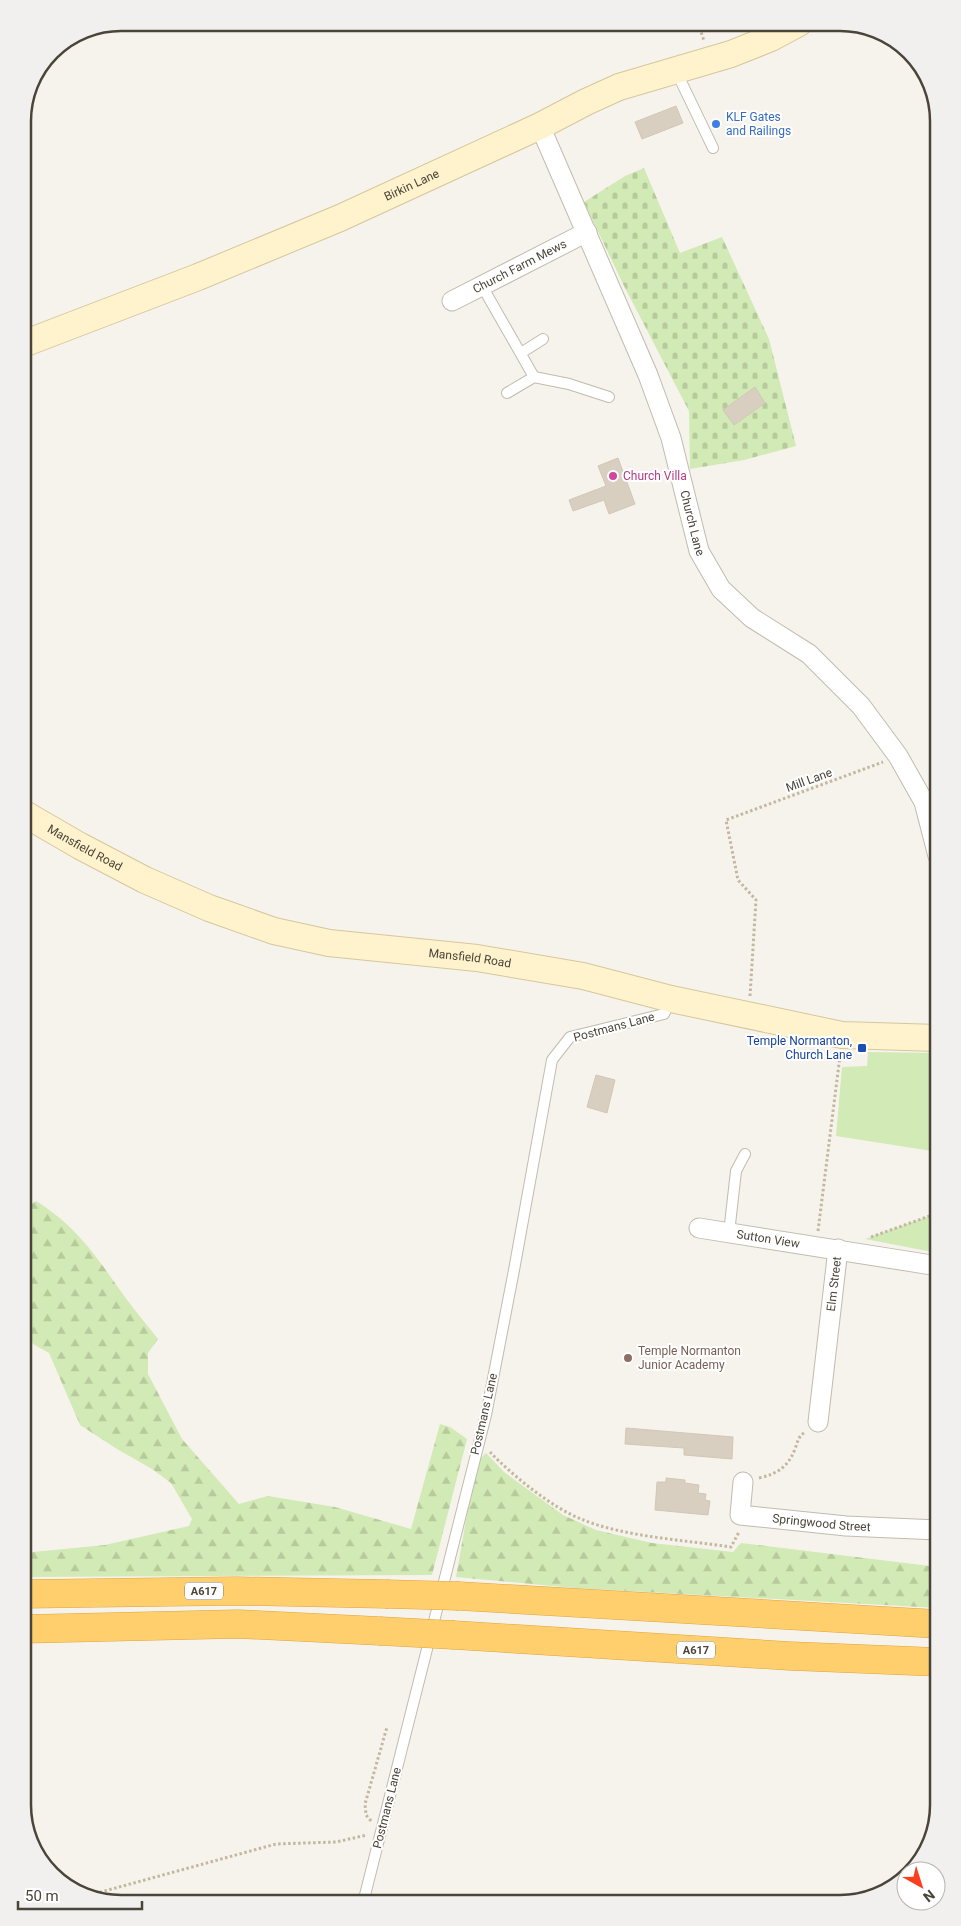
<svg xmlns="http://www.w3.org/2000/svg" width="961" height="1926" font-family="Roboto,sans-serif">
	<style>
		.grass { fill: #d2eab5 }
		.forest { fill: url(#forest-firs) }
		.cemetery { fill: url(#cemetery-stones) }
		.building { fill: #d8cfc1; stroke: #d3c7b4 }
		.lines { fill: none; stroke-linecap: round; stroke-linejoin: round }
		.lane-casing { stroke: #c2bbae; stroke-width: 12 }
		.street-casing { stroke: #c2bbae; stroke-width: 21 }
		.secondary-casing { stroke: #d6c79b; stroke-width: 28 }
		.highway-casing { stroke: #e0a43c; stroke-width: 29 }
		.path { stroke: #c4b79f; stroke-width: 3; stroke-dasharray: 2.5 2.5; stroke-linecap: butt }
		.lane { stroke: #fff; stroke-width: 10 }
		.street { stroke: #fff; stroke-width: 19 }
		.secondary { stroke: #fff3cd; stroke-width: 26 }
		.highway { stroke: #ffcf6e; stroke-width: 28 }
		.highway-bridge-casing { stroke: #e0a43c; stroke-width: 29; stroke-linecap: butt }
		.highway-bridge { stroke: #ffcf6e; stroke-width: 28 }
		.shop-dot { fill: #3f7fe0; stroke: #fff; stroke-width: 2 }
		.hotel-dot { fill: #d1479c; stroke: #fff; stroke-width: 2 }
		.transit-dot { fill: #1a4fb4; stroke: #fff; stroke-width: 2 }
		.education-dot { fill: #8d6e63; stroke: #fff; stroke-width: 2 }
		.labels { text-anchor: middle; stroke-width: 4; stroke-linejoin: round; paint-order: stroke }
		.shield { fill: #fff; stroke: #817c74; stroke-width: 1 }
		.shield-label { font-size: 11px; font-weight: bold; fill: #4b4439 }
		.shop-label { font-size: 12px; fill: #366cbe; stroke: #fff; text-anchor: start }
		.street-label { font-size: 12px; fill: #4b4439; stroke: #fff }
		.hotel-label { font-size: 12px; fill: #b23c85; stroke: #fff; text-anchor: start }
		.transit-label { font-size: 12px; fill: #164399; stroke: #fff; text-anchor: end }
		.education-label { font-size: 12px; fill: #785e54; stroke: #fff; text-anchor: start }
		.rim { fill: none; stroke: #4b4439; stroke-width: 2.5 }
	</style>
	<defs>
		<pattern id="forest-firs" width="22" height="20" patternUnits="userSpaceOnUse" patternTransform="scale(1.25)"><rect width="22" height="20" fill="#d2eab5"/><path d="M5 1l3.5 6h-7zM16 11l3.5 6h-7z" fill="#b6ca9c"/></pattern>
		<pattern id="cemetery-stones" width="16" height="16" patternUnits="userSpaceOnUse" patternTransform="scale(1.25)"><rect width="16" height="16" fill="#d2eab5"/><path d="M2 7V4a2 2 0 0 1 4 0v3zM10 15v-3a2 2 0 0 1 4 0v3z" fill="#b6ca9c"/></pattern>
	</defs>
	<rect width="100%" height="100%" fill="#f6f3ec"/>
	<path class="grass" d="M868,1052L938,1053V1152L836,1136L842,1067L867,1066Z
		M938,1213V1253L865,1239Z"/>
	<path class="forest" d="M36,1201C78,1227 97,1258 125,1297C135,1311 147,1325 158,1339L148,1353V1374L182,1439L239,1504L268,1496L335,1507L411,1529L440,1424L450,1427L467,1439L432,1575L23,1577V1553L105,1545L189,1526L192,1519L171,1483L152,1469L117,1449L80,1425L49,1353L33,1344L23,1324V1210Z
		M486,1453L504,1472L563,1515L596,1530L652,1543L733,1552L741,1543L938,1567V1608L574,1588L456,1577L476,1463Z"/>
	<path class="cemetery" d="M644,168L680,253L722,237L769,339L796,446L744,460L690,469L689,411L624,286L584,202L625,176Z"/>
	<path class="building" d="M676,106L683,123L642,139L635,122Z
		M755,387L765,403L734,425L723,410Z
		M618,458L635,504L609,514L604,500L573,511L569,500L606,486L598,466Z
		M596,1075L615,1080L607,1113L587,1107Z
		M626,1428L733,1437L732,1459L684,1455V1448L625,1444Z
		M666,1478L685,1480V1483L699,1485L698,1493L706,1494L705,1500L710,1501L708,1515L655,1510L657,1482H666Z"/>
	<g class="lines">
		<defs>
			<path id="lane" d="M676,71L713,148
				M482,286L534,377L507,393
				M521,353L543,339
				M534,377L569,384L609,397
				M729,1233L736,1171L745,1154
				M363,1903L486,1415L514,1270L552,1060L570,1037L664,1014L671,1000"/>
			<g id="street">
				<path id="s1" d="M540,126L648,375L671,438L699,551L721,589L752,618L809,654L861,706L898,756L924,802L938,856"/>
				<path id="s2" d="M452,301L587,232"/>
				<path id="s3" d="M699,1228L938,1266"/>
				<path id="s4" d="M818,1422L838,1249"/>
				<path id="s5" d="M743,1482L740,1515L846,1526L938,1530"/>
			</g>
			<g id="secondary">
				<path id="s6" d="M23,344L198,277L340,218L540,126L586,102L619,87L731,54L771,38L799,23"/>
				<path id="s7" d="M23,813L80,846L145,880L209,908L274,931L329,943L477,958L583,976L671,999L842,1035L938,1038"/>
			</g>
			<path id="highway" d="M23,1594L237,1591L386,1594
				M459,1596L938,1624
				M23,1629L238,1624L380,1631
				M454,1635L790,1656L938,1662"/>
		</defs>
		<use href="#lane" class="lane-casing"/>
		<use href="#street" class="street-casing"/>
		<use href="#secondary" class="secondary-casing"/>
		<use href="#highway" class="highway-casing"/>
		<path class="path" d="M698,23L704,41
			M750,996L756,900L738,880L726,820L883,762
			M818,1231L840,1056
			M871,1237L938,1213
			M490,1452C512,1475 551,1507 581,1519C624,1537 685,1540 731,1547L739,1532
			M759,1478C777,1474 788,1467 795,1449C798,1441 798,1437 805,1432
			M371,1821L366,1815L365,1804L387,1727
			M90,1895L276,1844L336,1842L367,1835"/>
		<use href="#lane" class="lane"/>
		<use href="#street" class="street"/>
		<use href="#secondary" class="secondary"/>
		<use href="#highway" class="highway"/>
		<defs>
			<path id="highway-bridge" d="M386,1594L459,1596
				M380,1631L454,1635"/>
		</defs>
		<use href="#highway-bridge" class="highway-bridge-casing"/>
		<use href="#highway-bridge" class="highway-bridge"/>
	</g>
	<circle class="shop-dot" cx="716" cy="124" r="5"/>
	<circle class="hotel-dot" cx="613" cy="476" r="5"/>
	<rect class="transit-dot" x="857" y="1043" width="10" height="10" rx="2.5"/>
	<circle class="education-dot" cx="628" cy="1358" r="5"/>
	<g class="labels">
		<g class="shield">
			<rect x="185" y="1582.5" width="38" height="17" rx="4"/>
			<rect x="677" y="1641.5" width="38" height="17" rx="4"/>
		</g>
		<g class="shield-label">
			<text x="204" y="1595">A617</text>
			<text x="696" y="1654">A617</text>
		</g>
		<g class="shop-label">
			<text x="726" y="121">KLF Gates<tspan x="726" dy="14">and Railings</tspan></text>
		</g>
		<g class="street-label">
			<text dy="4" stroke="none"><textPath href="#s6" startOffset="420">Birkin Lane</textPath></text>
			<text dy="4" stroke="none"><textPath href="#s2" startOffset="76">Church Farm Mews</textPath></text>
			<text dy="4" stroke="none"><textPath href="#s1" startOffset="426">Church Lane</textPath></text>
			<text transform="translate(809 780) rotate(-20)" y="4">Mill Lane</text>
			<text dy="4" stroke="none"><textPath href="#s7" startOffset="71">Mansfield Road</textPath></text>
			<text dy="4" stroke="none"><textPath href="#s7" startOffset="476">Mansfield Road</textPath></text>
			<text transform="translate(614 1027) rotate(-15)" y="4">Postmans Lane</text>
			<text dy="4" stroke="none"><textPath href="#s3" startOffset="70">Sutton View</textPath></text>
			<text dy="4" stroke="none"><textPath href="#s4" startOffset="139">Elm Street</textPath></text>
			<text transform="translate(484 1414) rotate(-77)" y="4">Postmans Lane</text>
			<text dy="4" stroke="none"><textPath href="#s5" startOffset="115">Springwood Street</textPath></text>
			<text transform="translate(387 1808) rotate(-76)" y="4">Postmans Lane</text>
		</g>
		<g class="hotel-label">
			<text x="623" y="480">Church Villa</text>
		</g>
		<g class="transit-label">
			<text x="852" y="1045">Temple Normanton,<tspan x="852" dy="14">Church Lane</tspan></text>
		</g>
		<g class="education-label">
			<text x="638" y="1355">Temple Normanton<tspan x="638" dy="14">Junior Academy</tspan></text>
		</g>
	</g>
	<path d="M0 0H961V1926H0ZM121 31H840A90 90 0 0 1 930 121V1805A90 90 0 0 1 840 1895H121A90 90 0 0 1 31 1805V121A90 90 0 0 1 121 31Z" fill="#f1f0ef" fill-rule="evenodd"/>
	<path class="rim" d="M121 31H840A90 90 0 0 1 930 121V1805A90 90 0 0 1 840 1895H121A90 90 0 0 1 31 1805V121A90 90 0 0 1 121 31Z"/>
	<g transform="translate(921 1886) rotate(141)"><circle r="24" fill="#ffffff" stroke="#b7b4b0"/>
	<path d="M0-4L9 19L0 12L-9 19Z" fill="#fc3f1d"/>
	<text y="-8" font-size="14" font-weight="bold" text-anchor="middle" fill="#4b4439">N</text>
	</g>
	<path d="M18 1901v8h124v-8" fill="none" stroke="#4b4439" stroke-width="2.5"/>
	<text x="25" y="1901" font-size="15" fill="#4b4439" stroke="#ffffff" stroke-width="4" paint-order="stroke">50 m</text>
</svg>
